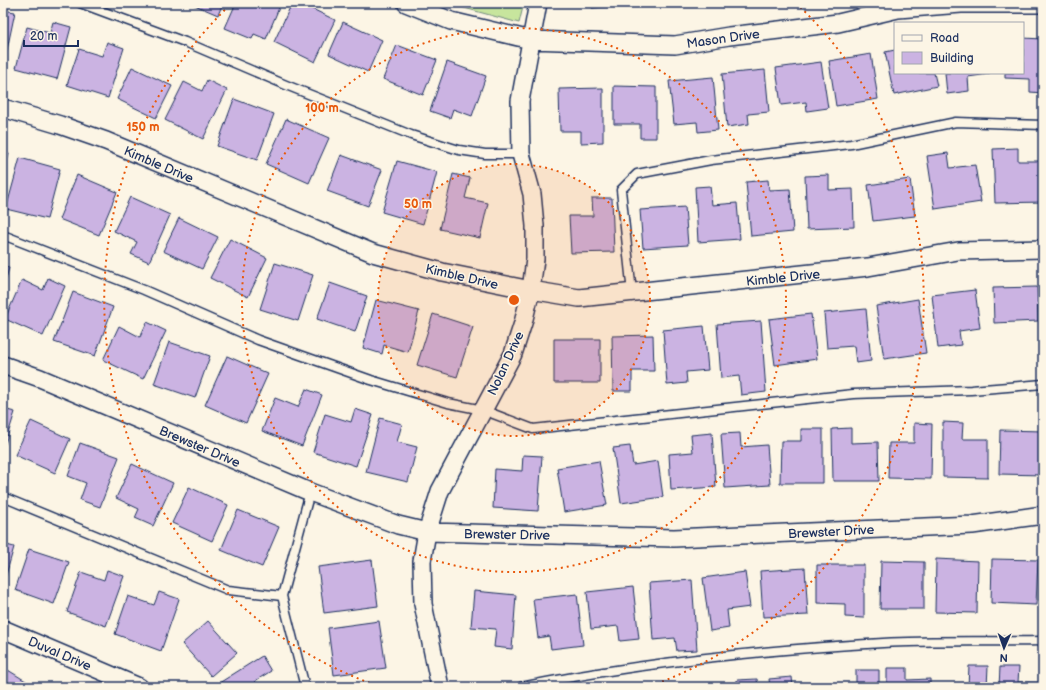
<svg xmlns="http://www.w3.org/2000/svg" width="1046" height="690" font-family="'Balsamiq Sans',sans-serif">
	<style>
		.green { fill: #c7e59d; stroke: #718a7e }
		.building { fill: #cbb3e2; stroke: #1b2f5e }
		.lines { fill: none; stroke-linecap: round; stroke-linejoin: round }
		.lane-casing { stroke: #1b2f5e; stroke-width: 11 }
		.street-casing { stroke: #1b2f5e; stroke-width: 20 }
		.lane { stroke: #fcf5e5; stroke-width: 8 }
		.street { stroke: #fcf5e5; stroke-width: 17 }
		.ring { fill: none; stroke: #e8590c; stroke-width: 2; stroke-dasharray: 2 4 }
		.labels { text-anchor: middle; stroke-width: 3; stroke-linejoin: round; paint-order: stroke }
		.street-label { font-size: 13px; fill: #1b2f5e; stroke: #fcf5e5 }
		.centre { fill: #e8590c; stroke: #fcf5e5; stroke-width: 2 }
		.ring-label { font-size: 12px; text-anchor: middle; font-weight: bold; fill: #e8590c; stroke: #fcf5e5; stroke-width: 3; stroke-linejoin: round; paint-order: stroke }
	</style>
	<rect width="100%" height="100%" fill="#fcf5e5"/>
	<filter id="ink" filterUnits="userSpaceOnUse"><feTurbulence type="fractalNoise" baseFrequency=".025" numOctaves="2"/><feDisplacementMap in="SourceGraphic" scale="8" xChannelSelector="R" yChannelSelector="G"/><feConvolveMatrix kernelMatrix="1 2 1 2 8 2 1 2 1" color-interpolation-filters="sRGB"/></filter>
	<g filter="url(#ink)">
		<path class="green" d="M446,3H524L519,23Z"/>
		<path class="building" d="M190,3H223L218,15Z
			M236,3H281L266,39L254,34L252,39L225,28Z
			M292,3H300L335,20L315,62L274,42Z
			M591,3H637V5L592,8Z
			M3,10L15,12L4,64H3Z
			M53,22L71,27L57,79L16,68L27,27L50,33Z
			M343,22L382,40L368,72L329,54Z
			M1023,38L1043,39V93L1030,92V79L1005,78V73H1023Z
			M107,42L124,48L108,98L67,85L79,49L102,56Z
			M397,45L437,60L423,95L383,79Z
			M895,50V73H934L937,86L894,95L885,52Z
			M871,54L878,99L836,106L829,61Z
			M447,62L486,76L472,116L453,109L450,118L430,111Z
			M821,62L828,108L807,111L806,102L781,105L776,68Z
			M132,67L172,86L156,118L117,99Z
			M765,70L769,112L748,114L749,124L727,127L722,74Z
			M945,73H989V74L968,77L969,91L947,94Z
			M713,77L718,130L698,132L697,122L674,124L669,81Z
			M207,80L227,90L203,139L165,120L184,82L202,91Z
			M614,86L656,87V138H640V124H614Z
			M603,88V142L581,143V131H560L559,89Z
			M234,99L274,114L257,160L217,146Z
			M286,119L329,138L309,183L266,164Z
			M1018,148V161H1042L1043,202L995,203L993,149Z
			M3,152L9,154L3,177Z
			M948,153L950,168L975,165L981,202L935,209L927,156Z
			M341,155L382,170L368,206L327,191Z
			M20,158L60,169L47,219L6,209Z
			M397,161L437,172L423,224L382,212Z
			M453,174L470,178L465,198L488,203L480,238L440,229Z
			M77,175L117,192L99,235L59,219Z
			M829,175V190L853,189L854,227L807,229L805,176Z
			M910,179L915,216L873,221L868,185Z
			M768,180L769,190L790,189L793,232L751,236L746,182Z
			M710,186L712,205L737,203L740,239L698,242L695,187Z
			M130,197L170,215L149,262L131,254L137,242L114,231Z
			M592,198H612L614,252L571,253L569,216H593Z
			M685,207L688,245L643,248L640,210Z
			M179,218L218,237L202,269L163,251Z
			M230,239L267,258L248,297L210,278Z
			M275,263L313,275L298,321L260,309Z
			M3,266L9,268L3,289Z
			M48,278L65,286L43,336L5,319L22,280L43,290Z
			M330,283L367,296L355,332L317,319Z
			M1037,287L1038,321L994,323L993,288Z
			M975,290L980,328L959,331L961,345L938,348L932,295Z
			M73,292L113,307L95,356L54,342Z
			M918,299L926,353L884,359L876,306Z
			M376,300L419,311L408,352L384,345L382,354L363,348Z
			M866,309L871,361L856,363L854,346L827,348L824,313Z
			M433,314L473,327L457,377L417,365Z
			M811,314L817,359L775,365L769,319Z
			M761,321L766,392L741,395L739,376L721,378L717,324Z
			M147,322L166,331L143,379L103,360L119,326L140,337Z
			M704,326L708,370L686,372L687,383L667,385L663,330Z
			M653,335L654,371H632V391H613L612,336Z
			M554,339H600V383H554Z
			M169,342L210,356L195,398L154,384Z
			M227,356L268,374L246,423L205,405Z
			M306,389L322,395L302,446L262,431L275,398L298,407Z
			M3,409L15,412L3,450Z
			M355,409L373,415L356,466L313,452L325,414L351,422Z
			M380,418L402,424L397,442L417,447L408,482L366,472Z
			M31,421L70,439L55,473L15,455Z
			M943,422L963,423L962,439H988V478L943,477Z
			M914,423L932,424L931,479L888,478L889,443H914Z
			M851,428V443L878,442L879,481H833L832,429Z
			M801,429H823V483H780L781,441H801Z
			M1000,430L1043,431V475L999,474Z
			M712,433L716,487L671,490L669,454L693,452L691,435Z
			M740,433L741,447L767,445L770,485L725,488L721,434Z
			M80,443L119,457L100,507L80,500L86,483L68,476Z
			M630,446L633,465L658,461L663,497L621,503L613,448Z
			M523,455L542,456L538,511L493,508L495,469L522,471Z
			M599,461L607,505L564,512L557,468Z
			M132,464L173,483L153,526L135,518L139,509L116,498Z
			M189,487L228,505L212,541L172,523Z
			M238,510L279,527L262,567L221,550Z
			M3,544L14,547L4,582H3Z
			M29,549L69,562L54,604L15,590Z
			M936,559L978,561L977,613L935,612Z
			M992,559L1038,560L1036,605L991,603Z
			M372,560L378,606L324,613L318,567Z
			M881,561L924,562V609H880Z
			M817,565H864V618L845,617V604L817,603Z
			M805,568L808,615L763,617L760,571Z
			M107,570L124,576L106,626L67,612L81,572L104,580Z
			M745,572L750,607L727,610L729,628L710,631L703,578Z
			M692,580L697,650L677,651L675,638L653,640L649,583Z
			M633,587L639,639L620,641L618,626L591,629L587,592Z
			M474,591L516,595L512,649L494,647L496,629L471,627Z
			M159,592L179,599L161,651L115,634L128,596L154,605Z
			M577,594L583,645L551,649L549,636L538,638L533,599Z
			M208,621L237,653L211,676L182,644Z
			M379,621L386,668L334,675L328,628Z
			M262,656L271,671L255,681L259,687H218L216,685Z
			M969,666H988L987,687H944H968Z
			M3,667L29,683L27,687H3Z
			M1000,667H1019L1018,682L1043,683V687H999Z
			M887,668H907V680L930,679V687H887Z
			M856,670H879V687H832V685H856Z
			M792,677L793,687H770L769,679Z
			M757,679L758,687H737V680Z"/>
		<g class="lines">
			<defs>
				<path id="lane" d="M80,3L185,42L286,85L411,135L459,150L485,154H521
					M3,235L144,290L258,340L371,380L448,403L483,410L533,429L853,394L971,390L1043,384
					M632,293L621,190L637,174L711,160L851,144L956,122L1043,125
					M3,497L228,590L282,596L310,492
					M282,596L305,687
					M521,687C640,662 762,650 883,643C936,640 990,642 1043,641"/>
				<path id="street" d="M406,3L451,21L531,40L675,45L729,36L838,23L898,9L961,4H1043
					M3,108L60,125L106,141L373,253L442,272L531,290L579,298L868,267L958,251L1043,249
					M3,365L40,378L310,492L398,525L427,532L674,538L972,525L1043,515
					M3,629L139,687
					M440,687L423,604L422,561L427,532L440,491L513,354L523,323L531,290L535,259V226L532,194L521,154L520,101L538,3"/>
			</defs>
			<use href="#lane" class="lane-casing"/>
			<use href="#street" class="street-casing"/>
			<use href="#lane" class="lane"/>
			<use href="#street" class="street"/>
		</g>
	</g>
	<circle cx="514" cy="300" r="136" fill="#e8590c" fill-opacity=".12"/>
	<g class="ring">
		<circle cx="514" cy="300" r="136"/>
		<circle cx="514" cy="300" r="272"/>
		<path d="M381 687A409 409 0 0 1 232 3M796 3A409 409 0 0 1 647 687"/>
	</g>
	<g class="labels">
		<g class="street-label">
			<text transform="translate(723 38) rotate(-8)" y="5">Mason Drive</text>
			<text transform="translate(159 164) rotate(23)" y="5">Kimble Drive</text>
			<text transform="translate(462 276) rotate(13)" y="5">Kimble Drive</text>
			<text transform="translate(783 277) rotate(-6)" y="5">Kimble Drive</text>
			<text transform="translate(505 363) rotate(-65)" y="5">Nolan Drive</text>
			<text transform="translate(200 446) rotate(23)" y="5">Brewster Drive</text>
			<text transform="translate(831 531) rotate(-3)" y="5">Brewster Drive</text>
			<text transform="translate(507 534) rotate(1)" y="5">Brewster Drive</text>
			<text transform="translate(60 653) rotate(23)" y="5">Duval Drive</text>
		</g>
	</g>
	<circle cx="514" cy="300" r="6" class="centre"/>
	<g class="ring-label">
		<text x="322" y="112">100 m</text>
		<text x="143" y="131">150 m</text>
		<text x="418" y="208">50 m</text>
	</g>
	<rect width="1046" height="690" fill="none" stroke="#fcf5e5" stroke-width="16"/>
	<rect x="8" y="8" width="1030" height="674" fill="none" stroke="#1b2f5e" stroke-width="1.5" filter="url(#ink)"/>
	<rect x="894" y="22" width="130" height="52" fill="#fcf5e5" stroke="#a2a6af"/>
	<rect x="902" y="35" width="20" height="6" fill="#fcf5e5" stroke="#a2a6af"/>
	<text x="930" y="42" font-size="12" fill="#1b2f5e">Road</text>
	<rect x="902" y="52" width="20" height="12" fill="#cbb3e2" stroke="#a2a6af"/>
	<text x="930" y="62" font-size="12" fill="#1b2f5e">Building</text>
	<g transform="translate(1004 648) rotate(182)" stroke="#fcf5e5" stroke-width="3" paint-order="stroke">
	<path d="M0-3L7 15L0 10L-7 15Z" fill="#1b2f5e"/>
	<text y="-6" font-size="11" font-weight="bold" text-anchor="middle" fill="#1b2f5e">N</text>
	</g>
	<path d="M24 40v6h54v-6" fill="none" stroke="#1b2f5e" stroke-width="2"/>
	<text x="30" y="40" font-size="12" fill="#1b2f5e" stroke="#fcf5e5" stroke-width="3" paint-order="stroke">20 m</text>
</svg>
